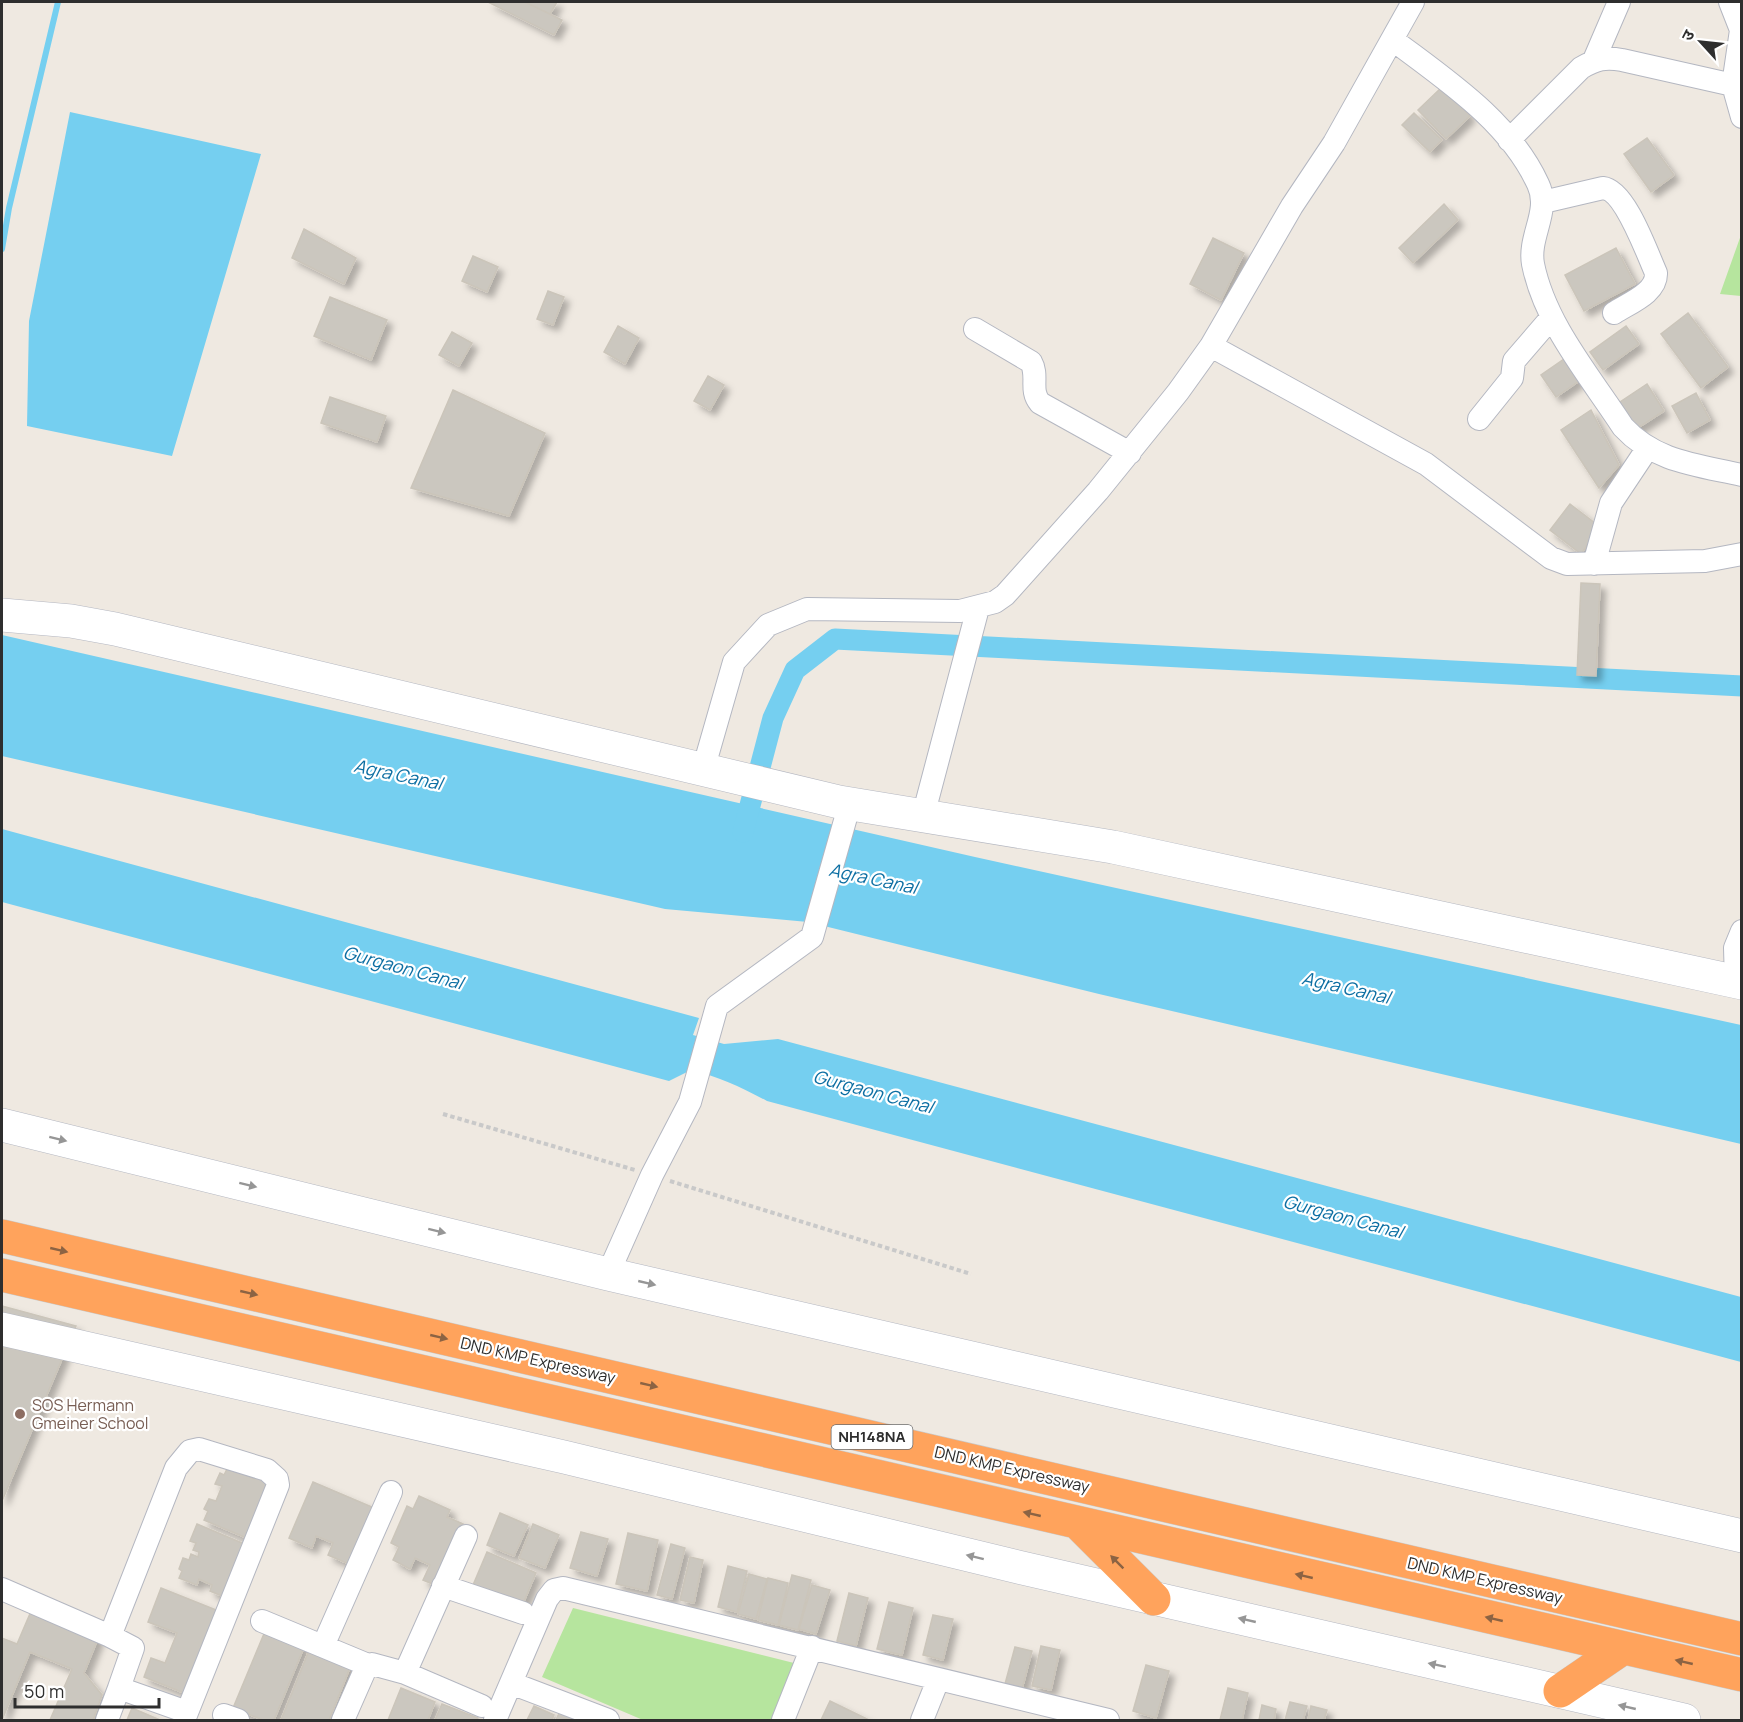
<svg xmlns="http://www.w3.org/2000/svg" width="1743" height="1722" font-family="Manrope,'Noto Sans Devanagari',sans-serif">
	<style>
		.green { fill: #b6e59e }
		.water { fill: #75cff0 }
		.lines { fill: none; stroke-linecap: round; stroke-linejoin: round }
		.stream { stroke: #75cff0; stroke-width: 6 }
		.canal { stroke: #75cff0; stroke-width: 21 }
		.building { fill: #cbc7bf; stroke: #cbc5ba; stroke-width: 1.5; filter: url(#shadow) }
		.street-casing { stroke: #b4b7c1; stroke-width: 24 }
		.secondary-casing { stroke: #b4b7c1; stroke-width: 34 }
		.highway-casing { stroke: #c9c9c9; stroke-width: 34 }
		.path { stroke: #c9c9c9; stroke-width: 4; stroke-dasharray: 4.5 3; stroke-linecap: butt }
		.street { stroke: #fff; stroke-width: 22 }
		.secondary { stroke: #fff; stroke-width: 33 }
		.highway { stroke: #ffa35c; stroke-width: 33 }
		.oneway { fill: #969696 }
		.oneway2 { fill: #8c6343 }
		.education-dot { fill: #8d6e63; stroke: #fff; stroke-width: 2 }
		.labels { text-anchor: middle; stroke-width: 4.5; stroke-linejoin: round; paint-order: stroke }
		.shield { fill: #fff; stroke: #6d6d6d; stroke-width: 1.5 }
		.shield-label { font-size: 15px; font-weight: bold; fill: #2e2e2e }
		.street-label { font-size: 16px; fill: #2e2e2e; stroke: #fff }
		.education-label { font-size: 16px; fill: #785e54; stroke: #fff; text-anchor: start }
		.water-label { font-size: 18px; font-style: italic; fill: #0d6fa3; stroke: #fff }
	</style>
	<defs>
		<filter id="shadow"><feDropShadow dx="5.5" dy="5.5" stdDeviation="3" flood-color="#0004"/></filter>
	</defs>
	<rect width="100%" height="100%" fill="#efe9e1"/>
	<path class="green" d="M1741,235V296L1720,294Z
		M573,1608L798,1664L775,1720H643L542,1677Z"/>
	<path class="water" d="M70,112L261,154L172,456L27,426L29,321Z
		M2,635L975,857L1741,1025V1144L1099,994L808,922L665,909L2,756Z
		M2,829L699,1018L693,1035L724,1044L778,1039L1741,1297V1362L767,1101C741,1087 719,1077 691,1070L669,1081L2,902Z"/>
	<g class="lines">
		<path class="stream" d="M2,249L9,208L58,2"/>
		<path class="canal" d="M743,832L773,718L795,670L835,639L1742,686"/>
	</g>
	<path class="building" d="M488,2H525L562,20L554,35Z
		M525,2H557L550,14Z
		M1443,86L1470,116L1446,139L1418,110Z
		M1414,113L1442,140L1430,152L1402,125Z
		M1647,138L1674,175L1651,192L1624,154Z
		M1444,204L1458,220L1413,263L1399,248Z
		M304,229L356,258L344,284L292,258Z
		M1213,238L1244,253L1221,300L1190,284Z
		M1616,248L1635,284L1584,311L1565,275Z
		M473,256L498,267L487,292L462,281Z
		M548,291L564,297L553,325L537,319Z
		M330,297L387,320L371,360L314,336Z
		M1688,313L1728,367L1701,388L1661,334Z
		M618,326L639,338L625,364L604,352Z
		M1626,326L1639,344L1603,370L1590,352Z
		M452,332L472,343L459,366L439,355Z
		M1564,359L1579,381L1556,397L1541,375Z
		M708,376L724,385L710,410L694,401Z
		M1647,384L1664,411L1633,431L1617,404Z
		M453,390L545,433L509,516L411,488Z
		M1696,393L1710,420L1687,433L1672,406Z
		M330,397L386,416L377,442L321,423Z
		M1591,410L1619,465L1599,488L1561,430Z
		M1570,504L1600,527L1581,554L1550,530Z
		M1581,583L1600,584L1596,676L1577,675Z
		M2,1306L76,1326L2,1501Z
		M228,1467L255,1479L258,1473L273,1479L249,1539L204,1520L208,1511L204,1509L209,1499L216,1501L222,1486L215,1484L220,1473L224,1475Z
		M313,1482L374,1508L349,1564L328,1555L333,1543L316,1536L312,1548L289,1538Z
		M419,1496L450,1510L447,1517L463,1524L435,1585L423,1580L430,1565L415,1558L410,1569L393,1560L399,1547L391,1543L407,1506L413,1509Z
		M500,1513L528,1525L514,1556L487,1545Z
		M197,1524L249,1546L227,1598L210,1591L212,1585L199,1579L197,1585L179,1578L182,1571L179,1569L183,1558L189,1560L191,1554L198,1557L199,1552L193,1550L196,1543L190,1541Z
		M533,1524L559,1535L545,1568L519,1558Z
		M581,1532L608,1539L597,1576L570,1568Z
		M628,1533L658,1540L647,1591L616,1584Z
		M671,1544L685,1548L672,1599L657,1595Z
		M487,1552L536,1573L522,1606L473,1585Z
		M690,1557L703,1560L694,1603L680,1600Z
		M728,1566L747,1571L737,1612L718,1607Z
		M749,1574L767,1579L756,1619L738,1614Z
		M792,1575L811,1580L798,1630L779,1625Z
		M768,1578L788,1583L778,1625L758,1620Z
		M812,1585L830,1590L816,1634L799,1629Z
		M161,1588L221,1612L189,1695L144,1677L151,1658L165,1663L177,1633L148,1622Z
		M849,1593L868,1598L856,1646L837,1641Z
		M889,1602L913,1608L902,1655L877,1649Z
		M32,1609L99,1636L84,1673L102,1695L93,1720H50L72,1669L30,1652L2,1720V1638L17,1644Z
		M933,1615L953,1619L943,1660L923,1655Z
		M266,1629L305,1645L274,1720H263L233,1708Z
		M1041,1646L1060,1650L1051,1690L1032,1686Z
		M1015,1647L1032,1651L1022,1689L1005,1684Z
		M310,1648L351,1665L329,1720H281Z
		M1146,1665L1169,1671L1156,1718L1133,1711Z
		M401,1688L435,1702L428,1720H388Z
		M1228,1688L1248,1693L1242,1720H1220Z
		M830,1701L869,1720H821Z
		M1290,1702L1307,1706L1303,1720H1285Z
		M442,1704L478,1718L476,1720H435Z
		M1262,1705L1276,1709L1274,1720H1259Z
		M534,1706L554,1715L552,1720H527Z
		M1311,1706L1327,1710L1324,1720H1308Z
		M132,1708L160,1720H127Z
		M560,1711L579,1720H556Z"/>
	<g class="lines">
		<defs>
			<path id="street" d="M1730,2L1741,30L1733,85L1742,117
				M1393,40C1446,80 1509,121 1538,184C1551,211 1528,236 1533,264C1545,324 1590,376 1623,427C1655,462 1698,465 1742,475
				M1594,60L1619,2
				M1509,140L1581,68C1596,59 1605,57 1622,60L1733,85
				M1543,202L1603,188C1625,190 1647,253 1656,273C1657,293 1629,303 1614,313
				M975,329L1031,362C1039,376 1029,390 1040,403L1130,453
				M1211,346L1426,464L1551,558L1567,564L1705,561L1742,554
				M1479,419L1512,378L1514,361L1551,318
				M1594,564L1611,503L1647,449
				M703,770L734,662L768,625L807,609L960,611L995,602L1005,595L1098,491L1178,392L1211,346L1292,206L1334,143L1413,2
				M923,816L978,608
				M1736,982L1735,948L1742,931
				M608,1274L652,1175L690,1102L717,1006L812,937L850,803
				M443,1586L523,1613
				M2,1589L110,1636
				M262,1621L368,1665
				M323,1646L391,1492
				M405,1673L466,1536
				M511,1683L608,1720
				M224,1715L238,1720
				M107,1720L119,1688
				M184,1720L278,1485L277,1479L267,1470L199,1449L190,1451L176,1468L110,1636L133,1648L119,1688L187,1712
				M343,1720L365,1670L372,1664L405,1673L482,1706
				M495,1720L547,1599L554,1590L563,1588L1108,1720
				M783,1720L812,1647
				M922,1720L938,1680"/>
			<path id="secondary" d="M2,615L71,621L115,629L839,802L1113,847L1742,983
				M2,1125L608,1274L1742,1536
				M2,1329L564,1457L1018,1567L1684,1720"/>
			<path id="highway" d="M2,1236L1742,1639
				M2,1275L1742,1675
				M1080,1525L1154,1599
				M1560,1691L1623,1648"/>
		</defs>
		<use href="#street" class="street-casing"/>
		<use href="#secondary" class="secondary-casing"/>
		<use href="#highway" class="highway-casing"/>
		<path class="path" d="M443,1114L635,1170
			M670,1181L971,1274"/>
		<use href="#street" class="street"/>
		<use href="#secondary" class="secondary"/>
		<use href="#highway" class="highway"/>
	</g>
	<defs><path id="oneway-solid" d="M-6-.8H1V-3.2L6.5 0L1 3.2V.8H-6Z" transform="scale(1.5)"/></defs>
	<g class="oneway">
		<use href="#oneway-solid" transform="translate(58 1139) rotate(14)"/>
		<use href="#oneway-solid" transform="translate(248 1185) rotate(14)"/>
		<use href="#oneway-solid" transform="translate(437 1231) rotate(14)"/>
		<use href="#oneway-solid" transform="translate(647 1283) rotate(13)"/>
		<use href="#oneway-solid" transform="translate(975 1557) rotate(-166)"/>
		<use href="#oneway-solid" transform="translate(1247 1620) rotate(-167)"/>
		<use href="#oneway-solid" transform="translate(1437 1665) rotate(-168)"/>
		<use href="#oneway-solid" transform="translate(1627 1707) rotate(-167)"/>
	</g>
	<g class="oneway2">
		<use href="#oneway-solid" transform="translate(59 1250) rotate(13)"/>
		<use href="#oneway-solid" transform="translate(249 1293) rotate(13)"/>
		<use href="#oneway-solid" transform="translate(439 1337) rotate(13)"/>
		<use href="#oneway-solid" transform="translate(649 1385) rotate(13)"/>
		<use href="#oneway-solid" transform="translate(1032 1514) rotate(-167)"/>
		<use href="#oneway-solid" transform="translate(1117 1562) rotate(-135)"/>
		<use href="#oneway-solid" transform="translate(1304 1576) rotate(-167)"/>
		<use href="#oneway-solid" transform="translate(1494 1619) rotate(-167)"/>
		<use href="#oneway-solid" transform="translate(1684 1662) rotate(-167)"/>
	</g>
	<circle class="education-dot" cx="20" cy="1414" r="6"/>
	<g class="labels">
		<rect class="shield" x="831.5" y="1425" width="81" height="24" rx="4.5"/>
		<g class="shield-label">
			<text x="872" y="1442">NH148NA</text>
		</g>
		<g class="street-label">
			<text transform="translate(538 1360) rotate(13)" y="6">DND KMP Expressway</text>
			<text transform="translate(1012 1469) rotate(13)" y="6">DND KMP Expressway</text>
			<text transform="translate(1485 1580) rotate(13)" y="6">DND KMP Expressway</text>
		</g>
		<g class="education-label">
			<text x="32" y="1411">SOS Hermann<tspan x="32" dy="18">Gmeiner School</tspan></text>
		</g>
		<g class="water-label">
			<text transform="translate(398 775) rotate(12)" y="6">Agra Canal</text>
			<text transform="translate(873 879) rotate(12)" y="6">Agra Canal</text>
			<text transform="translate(403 968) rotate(15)" y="6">Gurgaon Canal</text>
			<text transform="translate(1346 988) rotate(13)" y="6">Agra Canal</text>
			<text transform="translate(873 1092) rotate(15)" y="6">Gurgaon Canal</text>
			<text transform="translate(1343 1217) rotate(15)" y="6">Gurgaon Canal</text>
		</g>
	</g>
	<rect width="1743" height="1722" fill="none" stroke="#2e2e2e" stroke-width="6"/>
	<g transform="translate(1701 42) rotate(297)" stroke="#ffffff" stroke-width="4.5" paint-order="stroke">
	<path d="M0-4.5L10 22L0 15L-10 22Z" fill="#2e2e2e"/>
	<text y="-9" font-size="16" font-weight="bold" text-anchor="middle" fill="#2e2e2e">उ</text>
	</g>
	<path d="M15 1698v9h144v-9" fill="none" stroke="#2e2e2e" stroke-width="3"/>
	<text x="24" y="1698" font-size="18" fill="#2e2e2e" stroke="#ffffff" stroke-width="4.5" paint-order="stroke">50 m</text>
</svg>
